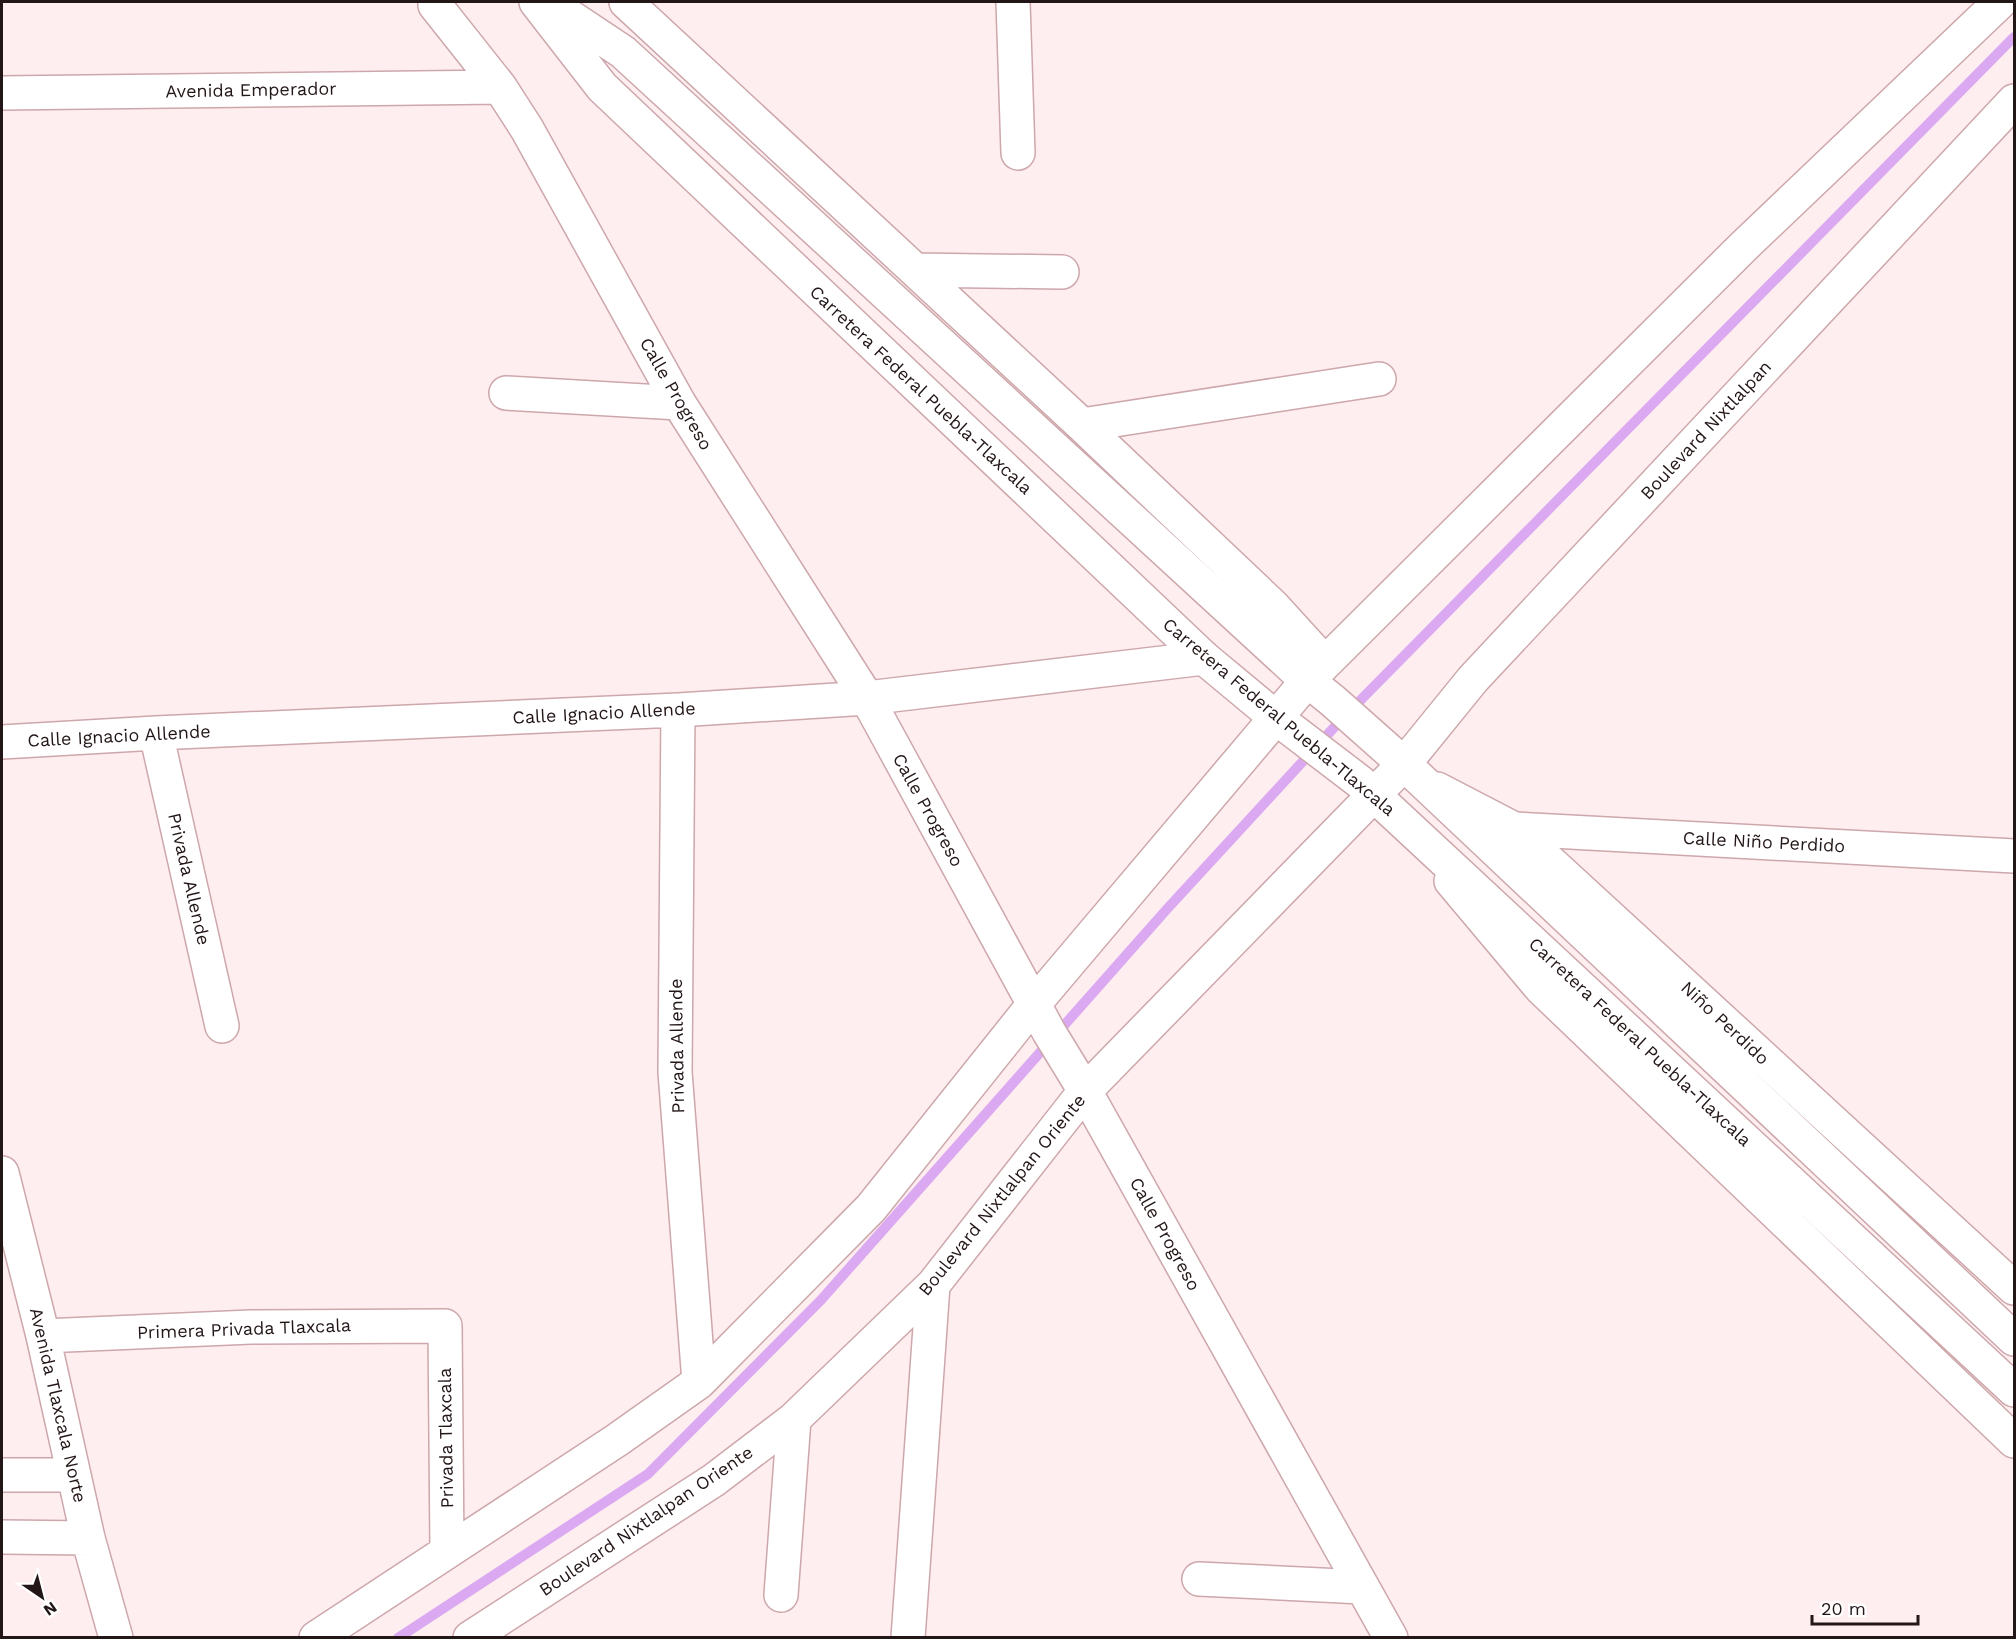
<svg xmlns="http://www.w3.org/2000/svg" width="2016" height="1639" font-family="'Work Sans',sans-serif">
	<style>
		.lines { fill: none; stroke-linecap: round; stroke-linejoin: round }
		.stream { stroke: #dba9f1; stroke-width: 10 }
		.street-casing { stroke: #cda7ab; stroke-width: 36 }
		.secondary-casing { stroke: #cda7ab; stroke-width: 36 }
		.primary-casing { stroke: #cda7ab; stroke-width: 36 }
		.street { stroke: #fff; stroke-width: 33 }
		.secondary { stroke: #fff; stroke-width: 33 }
		.primary { stroke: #fff; stroke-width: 33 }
		.labels { text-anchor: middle; stroke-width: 5; stroke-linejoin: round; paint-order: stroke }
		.street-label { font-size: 18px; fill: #231617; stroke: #fff }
	</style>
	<rect width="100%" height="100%" fill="#feeeef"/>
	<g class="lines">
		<path class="stream" d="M398,1638L648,1474L821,1300L1167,909L1340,721L2014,37"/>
		<defs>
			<path id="street" d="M435,2V5L500,87L527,129L679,403L867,698L1049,1032L1085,1091L1391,1638
				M626,2L1082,425L1274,607L1325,663
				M1013,2L1018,153
				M2,93L500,87
				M916,270L1062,272
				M506,393L679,403
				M1082,425L1379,379
				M678,710L675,1072L699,1382
				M156,733L222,1026
				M2,742L156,733L678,710L867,698L1204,658
				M1514,829L2014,856
				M2,1173L43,1336L88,1538L116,1638
				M43,1336L251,1327L445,1326L447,1551
				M2,1475H74
				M2,1537L88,1538
				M1199,1579L1362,1587
				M781,1595L794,1419
				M316,1638L617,1440L699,1382L871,1208L1034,1004L1307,681L1743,247L2000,2
				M470,1638L714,1480L794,1419L933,1285L1085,1091L1404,764L1473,679L2014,101
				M908,1638L933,1285"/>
			<path id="secondary" d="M1437,789L1514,829L2014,1288
				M1451,881L1541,988L2014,1441"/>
			<path id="primary" d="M536,2L602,87L1204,658L1275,717L1360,782L2014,1390
				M548,2L623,52L1302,676L1333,701L1404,764L2014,1339"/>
		</defs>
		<use href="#street" class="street-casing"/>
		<use href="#secondary" class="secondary-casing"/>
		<use href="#primary" class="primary-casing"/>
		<use href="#street" class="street"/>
		<use href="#secondary" class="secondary"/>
		<use href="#primary" class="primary"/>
	</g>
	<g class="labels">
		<g class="street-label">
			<text transform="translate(251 90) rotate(-1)" y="6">Avenida Emperador</text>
			<text transform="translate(921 390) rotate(43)" y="6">Carretera Federal Puebla-Tlaxcala</text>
			<text transform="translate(676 394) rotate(60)" y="6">Calle Progreso</text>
			<text transform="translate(1706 430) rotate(-47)" y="6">Boulevard Nixtlalpan</text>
			<text transform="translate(604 713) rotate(-3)" y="6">Calle Ignacio Allende</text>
			<text transform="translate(1279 717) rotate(40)" y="6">Carretera Federal Puebla-Tlaxcala</text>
			<text transform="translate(119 736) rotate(-3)" y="6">Calle Ignacio Allende</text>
			<text transform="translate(928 810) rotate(61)" y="6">Calle Progreso</text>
			<text transform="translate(1764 842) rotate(3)" y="6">Calle Niño Perdido</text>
			<text transform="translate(189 879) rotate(77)" y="6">Privada Allende</text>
			<text transform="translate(1725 1023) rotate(43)" y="6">Niño Perdido</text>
			<text transform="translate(1640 1042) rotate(43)" y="6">Carretera Federal Puebla-Tlaxcala</text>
			<text transform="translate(677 1046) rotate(-91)" y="6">Privada Allende</text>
			<text transform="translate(1002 1195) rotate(-51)" y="6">Boulevard Nixtlalpan Oriente</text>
			<text transform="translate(1165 1234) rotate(61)" y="6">Calle Progreso</text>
			<text transform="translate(244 1329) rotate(-2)" y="6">Primera Privada Tlaxcala</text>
			<text transform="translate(58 1405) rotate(77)" y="6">Avenida Tlaxcala Norte</text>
			<text transform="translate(446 1438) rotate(-91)" y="6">Privada Tlaxcala</text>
			<text transform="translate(646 1521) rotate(-34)" y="6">Boulevard Nixtlalpan Oriente</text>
		</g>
	</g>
	<rect width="2016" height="1639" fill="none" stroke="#231617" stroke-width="6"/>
	<g transform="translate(42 1597) rotate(145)" stroke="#ffffff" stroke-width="4.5" paint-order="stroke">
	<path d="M0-4.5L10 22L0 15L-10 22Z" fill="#231617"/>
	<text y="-9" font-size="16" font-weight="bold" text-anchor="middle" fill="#231617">N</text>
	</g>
	<path d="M1812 1615v9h106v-9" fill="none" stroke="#231617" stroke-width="3"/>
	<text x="1821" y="1615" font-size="18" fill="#231617" stroke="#ffffff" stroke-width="4.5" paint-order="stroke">20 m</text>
</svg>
